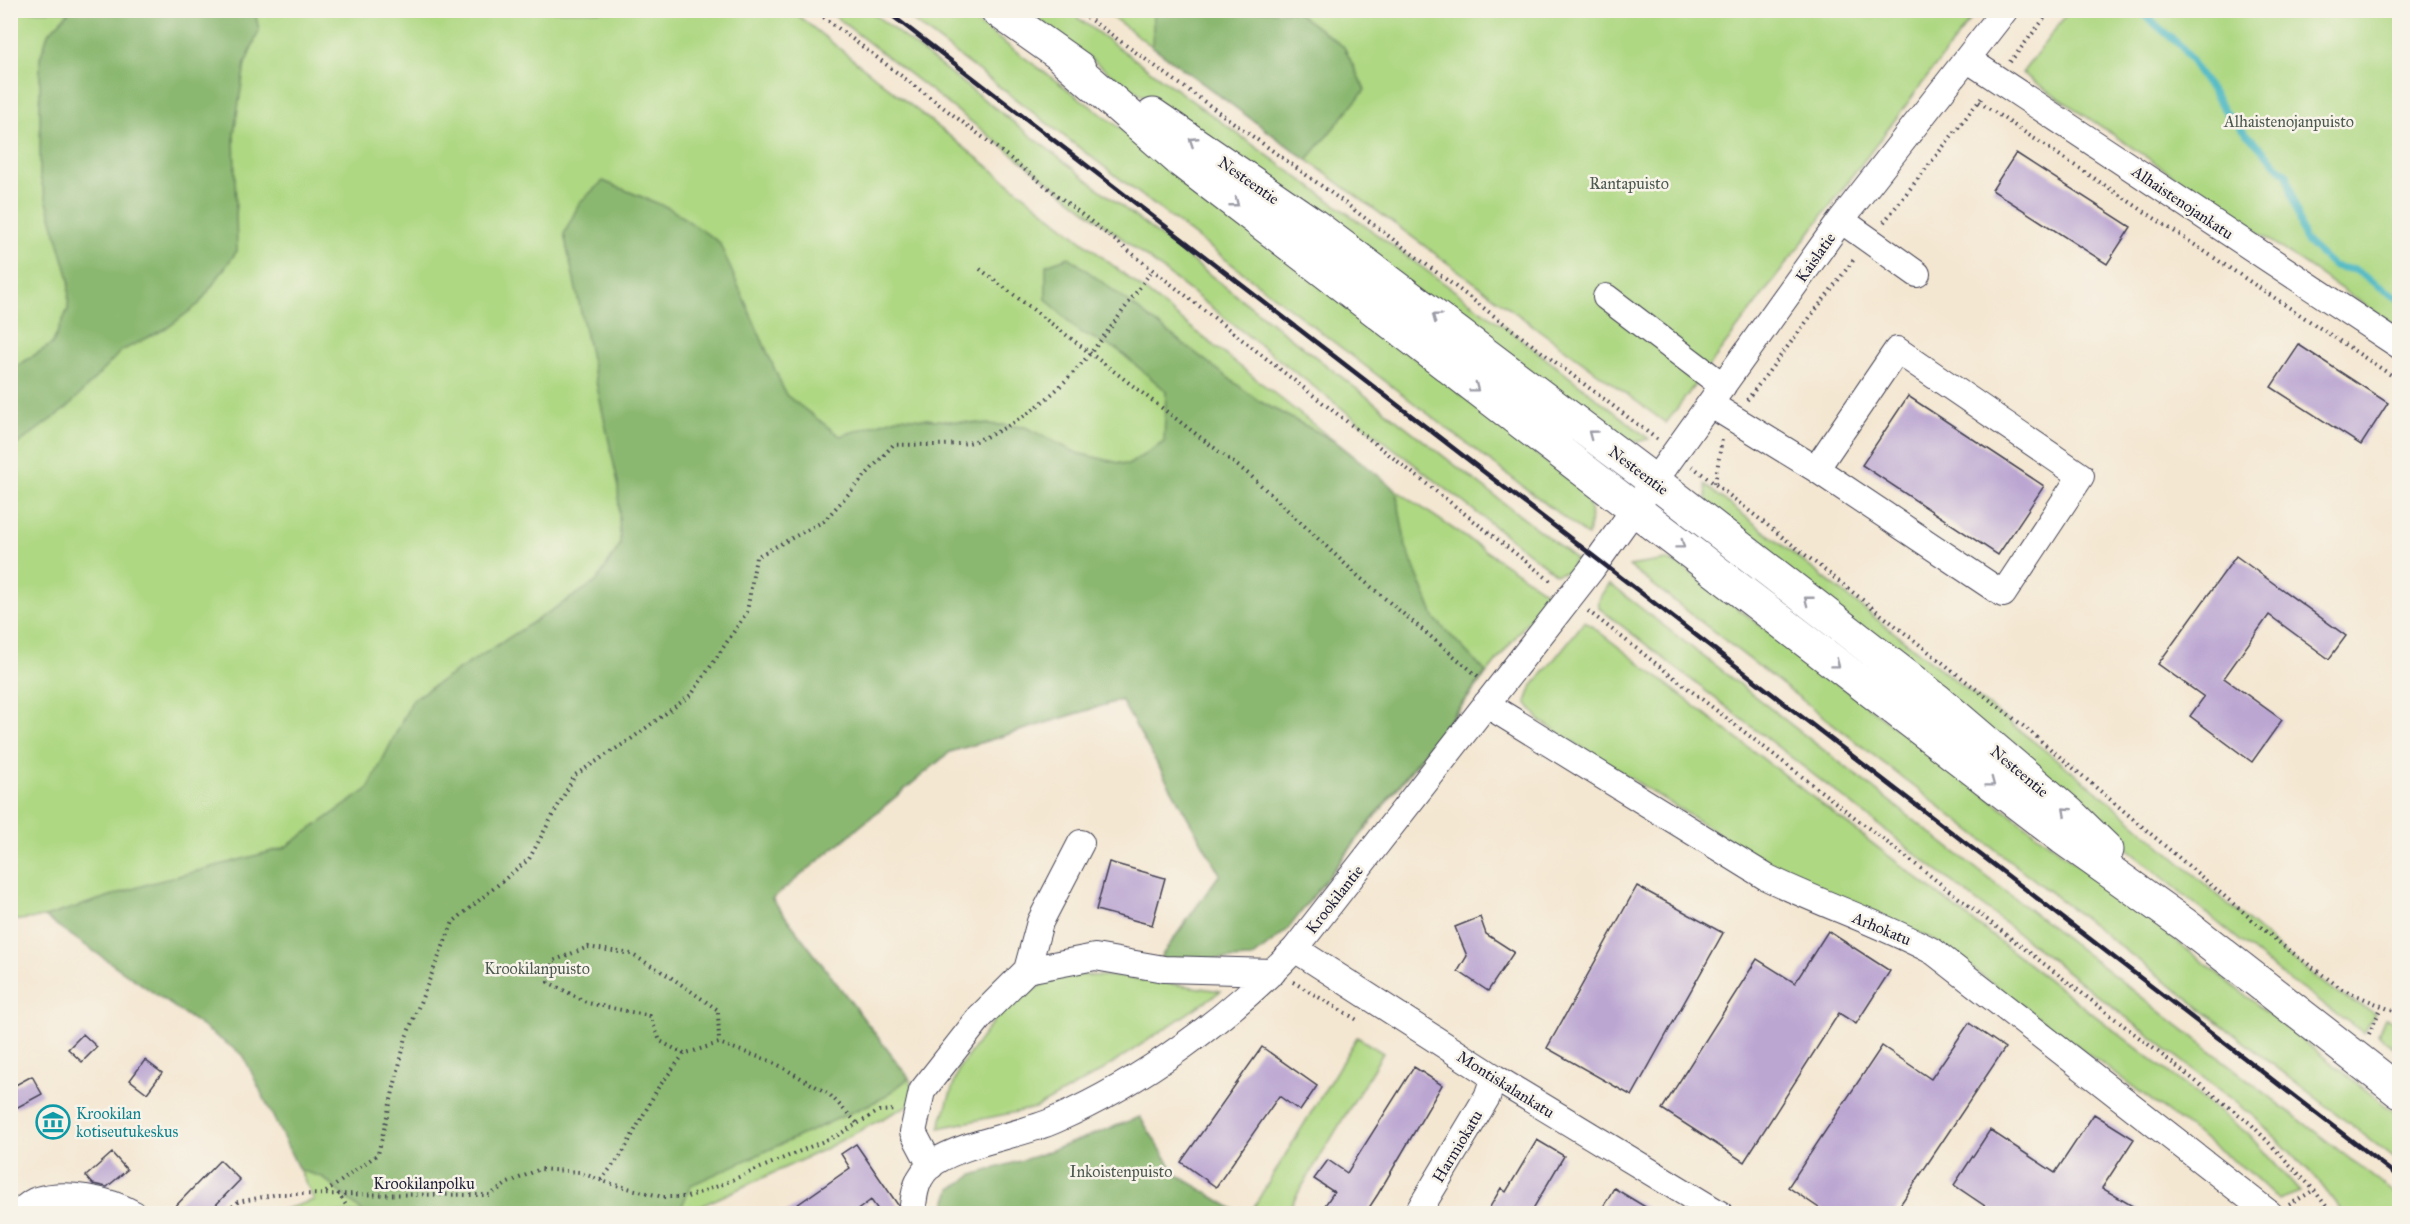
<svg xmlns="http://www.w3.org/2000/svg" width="2410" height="1224" font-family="'IM FELL Great Primer',serif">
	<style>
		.green { fill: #afd883; stroke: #687d5f; stroke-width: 1.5 }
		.forest { fill: #8bb871; stroke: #566d56; stroke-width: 1.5 }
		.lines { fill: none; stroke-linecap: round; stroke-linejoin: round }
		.stream { stroke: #49b7c2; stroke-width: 7 }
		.building { fill: #bba6d2 }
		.minor-casing { stroke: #424052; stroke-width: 28 }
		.major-casing { stroke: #424052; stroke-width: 35 }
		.path { stroke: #424052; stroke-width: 4; stroke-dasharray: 1.5 4.5; stroke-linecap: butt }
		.minor { stroke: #fff; stroke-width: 26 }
		.major { stroke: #fff; stroke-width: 33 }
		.rail { stroke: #22223b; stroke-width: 4.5 }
		.oneway { stroke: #9c9ca7 }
		.labels { text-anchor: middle; stroke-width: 5; stroke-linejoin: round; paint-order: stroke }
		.park-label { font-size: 16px; fill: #4c5951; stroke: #f7f3e8 }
		.street-label { font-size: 16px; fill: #22223b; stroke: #f7f3e8 }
		.culture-label { font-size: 16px; fill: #0d838f; stroke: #f7f3e8; text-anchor: start }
	</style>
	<rect width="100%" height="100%" fill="#f7f3e8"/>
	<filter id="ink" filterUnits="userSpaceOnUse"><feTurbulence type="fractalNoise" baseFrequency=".0167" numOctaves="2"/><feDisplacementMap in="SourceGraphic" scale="12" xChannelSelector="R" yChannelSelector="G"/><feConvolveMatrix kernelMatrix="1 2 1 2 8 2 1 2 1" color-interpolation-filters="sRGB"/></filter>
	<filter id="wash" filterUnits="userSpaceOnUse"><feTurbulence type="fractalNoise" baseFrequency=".008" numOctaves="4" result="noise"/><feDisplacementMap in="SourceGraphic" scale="24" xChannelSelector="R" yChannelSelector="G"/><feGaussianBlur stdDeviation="1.35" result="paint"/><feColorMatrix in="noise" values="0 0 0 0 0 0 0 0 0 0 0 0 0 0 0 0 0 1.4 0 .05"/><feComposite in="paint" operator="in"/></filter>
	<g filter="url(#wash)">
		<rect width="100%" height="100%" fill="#f4e7d2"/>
		<path class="green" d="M10,11H792L1396,490L1549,594L1287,930L1252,958L1158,961L1220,874L1121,700L950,752L772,899L909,1078L918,1100L821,1151L686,1213H273L314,1200L244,1055L45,917L11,921Z
			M828,11H870L1576,559L1567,572L1556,574Z
			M900,11H961L1180,172L1583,491C1592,507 1592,518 1588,536Z
			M1027,11H1068L1517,336L1649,439L1637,442L1618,441L1258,173L1112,75Z
			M1104,11H1977L1666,423Z
			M2069,11H2399V328L2022,73Z
			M1705,485L2101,794L2293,960L2337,993L2375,1013L2364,1033L2283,976L1707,504Z
			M1666,560L1683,567L2106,886L2399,1116V1162L1629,566Z
			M1610,584L2399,1197V1213H2343L2317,1179L2258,1120L1599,608C1597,598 1603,592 1610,584Z
			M1585,621L2248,1134L2300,1192L2279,1200L2249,1172L1932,939L1784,875L1540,721L1526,702L1531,688Z
			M1060,974L1124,977L1221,991L1100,1072L1036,1108L939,1128L959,1068L1003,1008Z
			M2385,1018L2399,1022V1052L2378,1034Z
			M1357,1037L1383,1053L1286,1213H1250Z"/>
		<path class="forest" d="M70,11H255L259,31L245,64L234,134L237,251L199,304L167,328L121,351L68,407L11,449V370L52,344L68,309L69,279L40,177V58L48,34Z
			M1154,11H1295L1344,47L1365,90L1307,160L1152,46Z
			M603,181L669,208L719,242L786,395L840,436L900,417L1025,427L1077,453L1128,465L1164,442L1166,391L1118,350L1078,331L1046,299V265L1069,257L1259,401L1336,442L1396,490L1406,547L1435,619L1486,672L1287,930L1252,958L1158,961L1220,874L1121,700L950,752L772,899L909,1078L881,1099L691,1185L679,1213H364L322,1177L299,1170L243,1055L45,917L148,884L284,848L368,789L413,699L596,582L620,545L618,483L564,234L580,202Z
			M1140,1117L1176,1174L1240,1213H946L944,1209L951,1189L973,1175L1036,1156Z"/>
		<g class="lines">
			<path class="stream" d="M2138,10L2181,46L2228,115L2287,175L2304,239L2333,266L2355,270L2400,300"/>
		</g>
		<g id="blocks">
			<path class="building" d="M2016,153L2131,227L2107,264L1992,190Z
				M2299,345L2388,403L2361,445L2271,387Z
				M1908,396L2044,486L1998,555L1862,465Z
				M2236,556L2346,636L2329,659L2269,615L2224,678L2282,720L2252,762L2190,716L2204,697L2158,664Z
				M1109,862L1165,878L1152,925L1096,910Z
				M1637,886L1723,933L1632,1096L1547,1048Z
				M1480,917L1486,934L1514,952L1488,991L1458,971L1467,956L1455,927Z
				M1828,931L1890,971L1856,1024L1839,1013L1744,1162L1662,1109L1757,959L1795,983Z
				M1969,1023L2005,1048L1894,1214H1828L1788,1187L1882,1046L1931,1079Z
				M83,1034L97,1047L82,1062L68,1049Z
				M1262,1047L1317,1086L1300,1111L1279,1096L1216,1187L1181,1162Z
				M145,1060L162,1073L147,1093L130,1080Z
				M1414,1067L1442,1085L1378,1194L1365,1214H1319L1334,1192L1314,1179L1328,1160L1347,1173Z
				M32,1076L42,1094L16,1108L10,1097V1088Z
				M2094,1114L2134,1139L2102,1188L2146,1214H1997L1954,1185L1990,1130L2055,1173Z
				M1537,1140L1564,1156L1530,1214H1486L1501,1188L1506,1192Z
				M856,1144L898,1205L897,1214H881L871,1200L852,1214H784L850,1168L841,1154Z
				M112,1153L127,1170L107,1187L93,1184L86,1176Z
				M220,1160L240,1180L207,1214H168Z
				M1614,1188L1657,1214H1599Z"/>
		</g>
	</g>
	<g filter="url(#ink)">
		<use href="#blocks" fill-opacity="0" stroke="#424052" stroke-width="1.5"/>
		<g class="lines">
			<defs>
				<path id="minor" d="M1967,59L2400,346
					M1841,220L1917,274
					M1606,297L1723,386
					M1710,404L1816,469L2003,594L2081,476L1897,350L1816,469
					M1486,704L1766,877C1821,904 1880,923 1934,952L2270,1214
					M1295,949L1494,1077L1720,1214
					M1027,970L1040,922L1081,843
					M931,1166L913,1132L922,1091L980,1017L1027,970L1095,957L1164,969L1273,972
					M18,1214C24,1209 30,1202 37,1200C65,1191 109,1199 134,1214
					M912,1214C914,1193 916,1175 935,1162C966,1142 1019,1136 1055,1120C1142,1082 1229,1018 1295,949L1591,570L1841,220L2005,10
					M1417,1214L1487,1097L1494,1077"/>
				<path id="major" d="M997,10L1079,68
					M1062,57L1181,161L2063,838L2184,924L2400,1092
					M1153,115L1311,223L1655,482L1937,700L2069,813L2107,850"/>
			</defs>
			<use href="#minor" class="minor-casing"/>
			<use href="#major" class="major-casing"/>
			<path class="path" d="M814,10L997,148L1552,582
				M1077,10L1341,200L1658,440
				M2010,62L2051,10
				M1979,102L2400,381
				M1884,222L1983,96
				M980,269L1251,476L1358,576L1479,677
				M1747,400L1855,258
				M1692,466L2027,729L2282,945L2342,989L2400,1014
				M1715,483L1722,439
				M1588,611L2251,1124L2314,1190L2332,1214
				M1293,982L1359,1021
				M2369,1034L2381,1008
				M684,1054L660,1041L650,1016L588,1003L548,982L553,961L588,947L631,954L669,976L718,1010L719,1043
				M601,1180L622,1154L658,1088L684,1054L719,1043L773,1062L829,1094L857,1123
				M326,1192L378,1154L406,1037L453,922L529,859L575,775L631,739L692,694L747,612L756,557L824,521L893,445C913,444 958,447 975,441C1057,412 1104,336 1153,269
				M338,1193L352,1214
				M2289,1205L2314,1190
				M223,1214L238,1202L278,1194L490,1195L508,1183L540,1169L579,1172L608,1183L663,1197H687L718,1186L838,1135L879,1111L895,1110"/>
			<use href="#minor" class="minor"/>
			<use href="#major" class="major"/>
			<path class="rail" d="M885,10L2400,1178"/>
		</g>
		<defs><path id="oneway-chevron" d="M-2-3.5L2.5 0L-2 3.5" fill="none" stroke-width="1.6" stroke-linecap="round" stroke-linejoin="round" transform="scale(1.5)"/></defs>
		<g class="oneway">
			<use href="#oneway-chevron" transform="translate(1193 141) rotate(-147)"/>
			<use href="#oneway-chevron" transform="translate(1235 203) rotate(38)"/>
			<use href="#oneway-chevron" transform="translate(1436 317) rotate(-143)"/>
			<use href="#oneway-chevron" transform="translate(1475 388) rotate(37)"/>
			<use href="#oneway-chevron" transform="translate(1592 434) rotate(-143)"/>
			<use href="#oneway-chevron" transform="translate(1681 545) rotate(37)"/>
			<use href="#oneway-chevron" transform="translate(1808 600) rotate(-142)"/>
			<use href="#oneway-chevron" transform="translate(1836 664) rotate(37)"/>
			<use href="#oneway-chevron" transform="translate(1991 783) rotate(37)"/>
			<use href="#oneway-chevron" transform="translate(2066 811) rotate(-138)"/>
		</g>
	</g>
	<defs>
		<symbol id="museum-ring" viewBox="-11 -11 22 22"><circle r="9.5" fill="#f7f3e8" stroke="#0f9aa8" stroke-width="1.5"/><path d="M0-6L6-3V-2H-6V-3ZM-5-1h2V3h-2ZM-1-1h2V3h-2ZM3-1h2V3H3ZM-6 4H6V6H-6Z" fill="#0f9aa8"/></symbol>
	</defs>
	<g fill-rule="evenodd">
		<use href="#museum-ring" x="34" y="1103" width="38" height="38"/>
	</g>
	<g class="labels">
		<g class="park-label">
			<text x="2289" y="127">Alhaistenojanpuisto</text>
			<text x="1629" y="189">Rantapuisto</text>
			<text x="537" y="974">Krookilanpuisto</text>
			<text x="1121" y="1177">Inkoistenpuisto</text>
		</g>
		<g class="street-label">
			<text transform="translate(1249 180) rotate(35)" y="6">Nesteentie</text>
			<text transform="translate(2183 202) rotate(34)" y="6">Alhaistenojankatu</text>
			<text transform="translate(1815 257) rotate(-55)" y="6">Kaislatie</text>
			<text transform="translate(1639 470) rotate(37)" y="6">Nesteentie</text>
			<text transform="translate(2020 771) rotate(40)" y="6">Nesteentie</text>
			<text transform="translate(1334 899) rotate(-52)" y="6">Krookilantie</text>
			<text transform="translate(1882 928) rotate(23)" y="6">Arhokatu</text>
			<text transform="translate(1506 1084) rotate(32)" y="6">Montiskalankatu</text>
			<text transform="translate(1457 1146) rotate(-59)" y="6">Harmiokatu</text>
			<text x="424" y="1189">Krookilanpolku</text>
		</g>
		<g class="culture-label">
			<text x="76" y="1119">Krookilan<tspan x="76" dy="18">kotiseutukeskus</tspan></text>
		</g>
	</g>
	<rect width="2410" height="1224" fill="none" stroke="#f7f3e8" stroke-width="36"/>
</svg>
